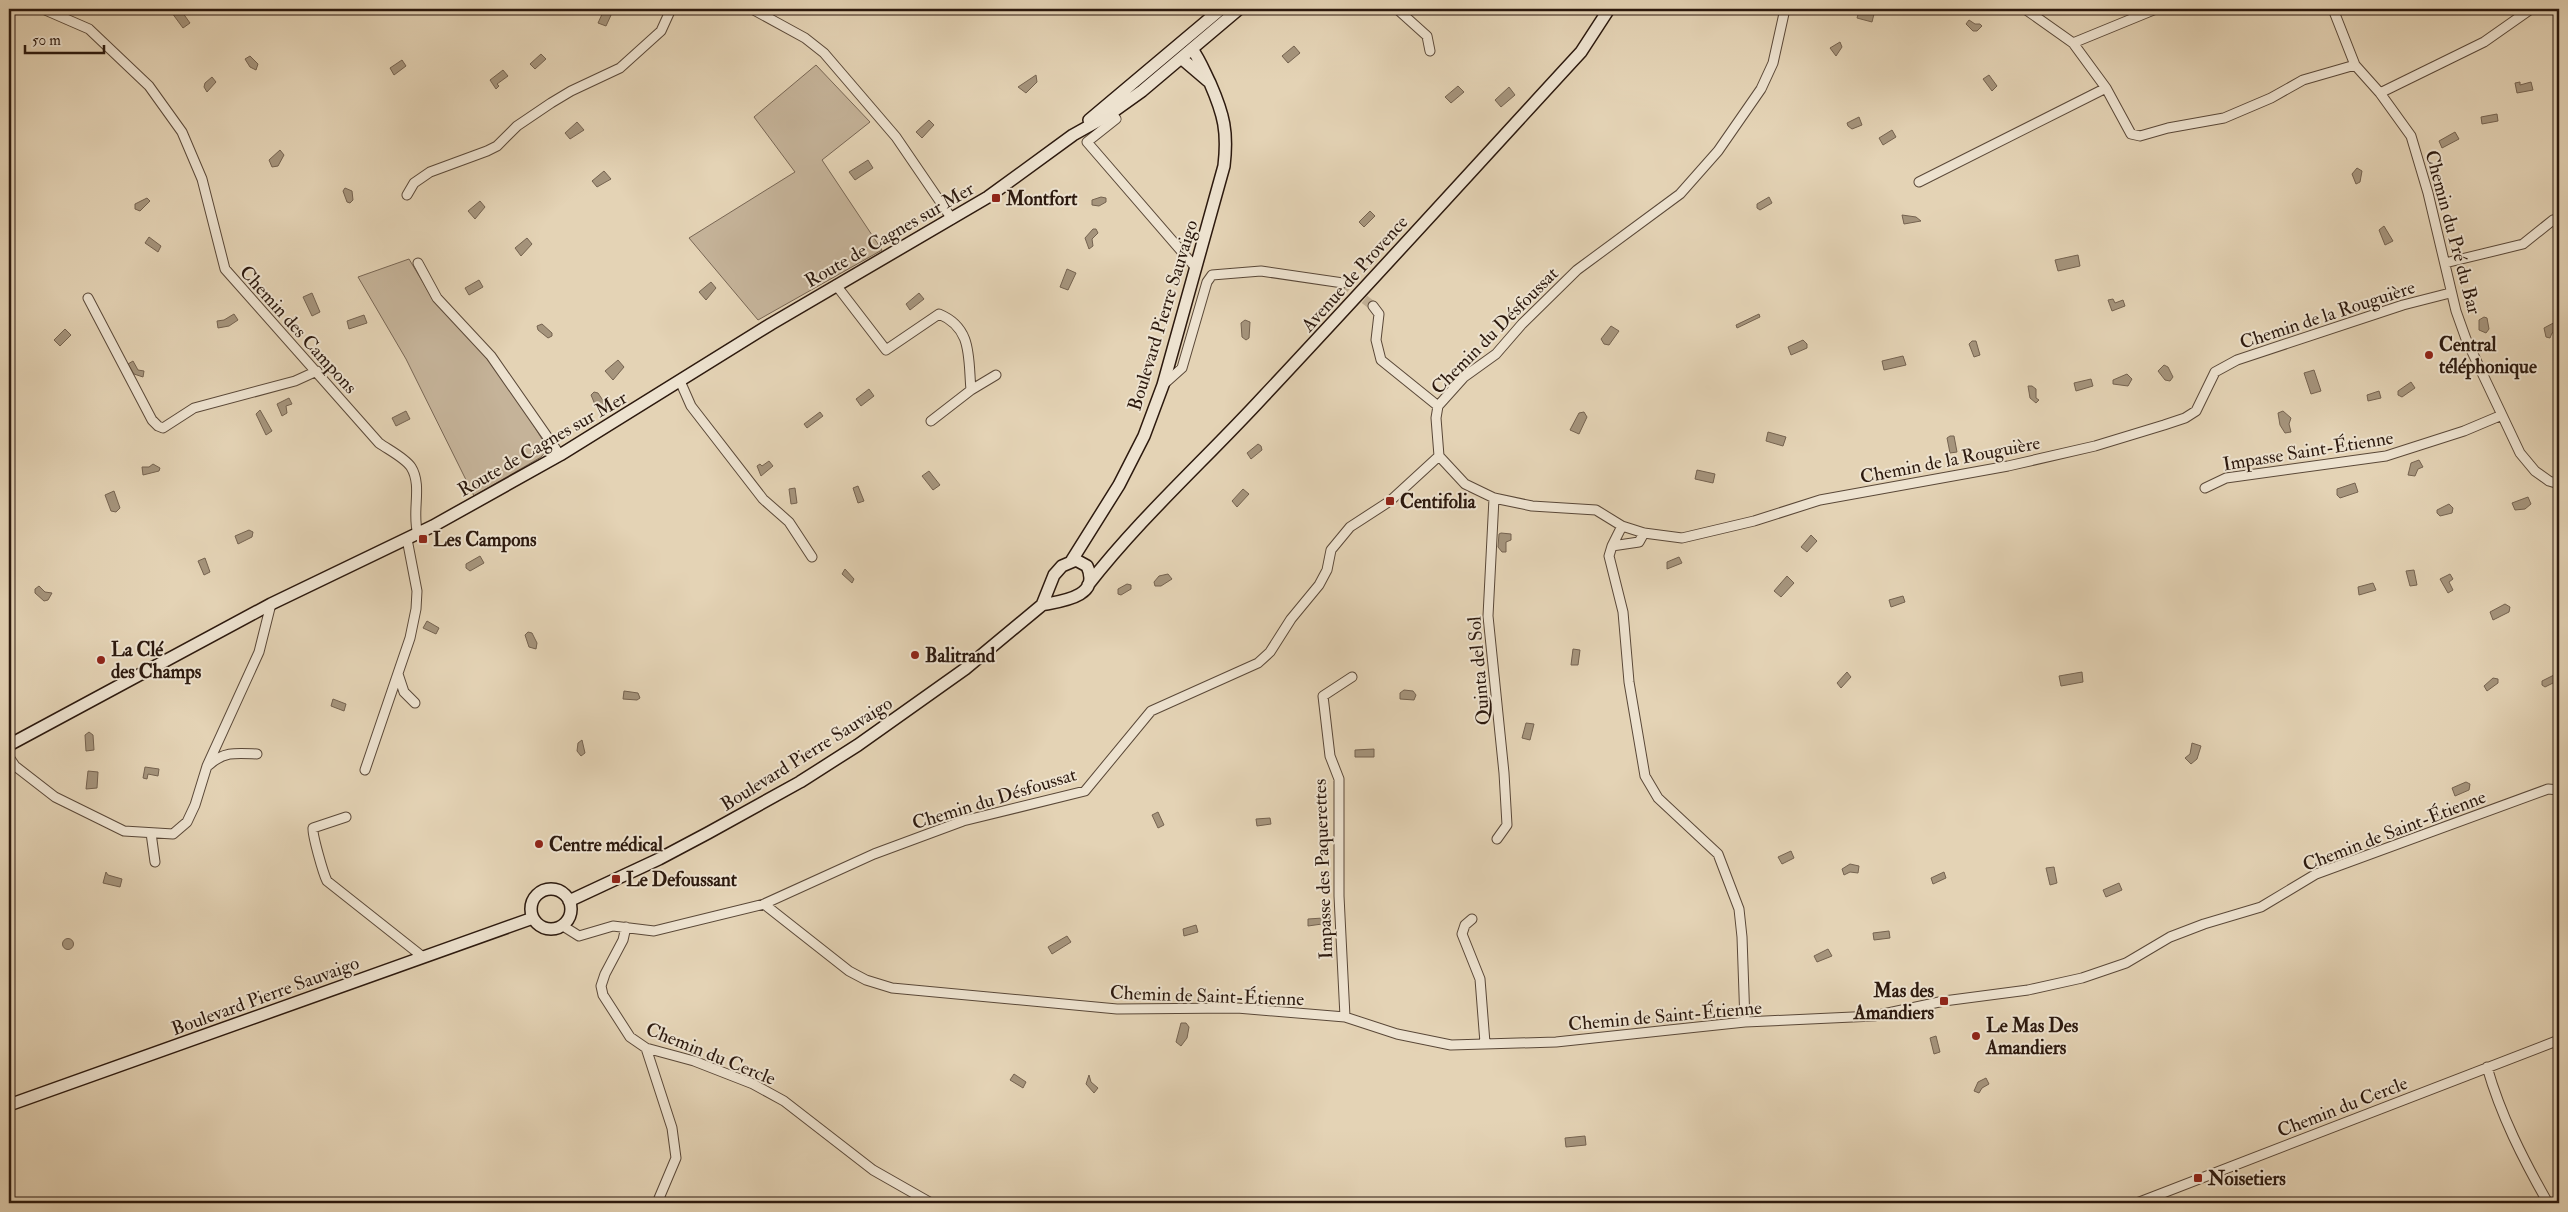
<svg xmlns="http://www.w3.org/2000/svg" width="2568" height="1212" font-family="'IM FELL Double Pica',serif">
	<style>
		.green { fill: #c5b399; stroke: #786654 }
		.water { fill: #a5947c; stroke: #756350 }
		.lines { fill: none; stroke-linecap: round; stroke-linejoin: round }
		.street-tunnel { stroke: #bfae94; stroke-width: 9; stroke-dasharray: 9 4.5; stroke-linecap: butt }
		.street-casing { stroke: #5a4838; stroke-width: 11 }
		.secondary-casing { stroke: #2c190e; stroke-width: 14 }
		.street { stroke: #ede2cf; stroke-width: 9 }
		.secondary { stroke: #ede2cf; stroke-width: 11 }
		.poi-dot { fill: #8f2418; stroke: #ede2cf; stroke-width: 2 }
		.labels { text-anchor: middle; stroke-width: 4; stroke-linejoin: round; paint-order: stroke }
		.poi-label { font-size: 19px; font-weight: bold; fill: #2c190e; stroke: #ede2cf; text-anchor: start }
		.street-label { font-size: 19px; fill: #2c190e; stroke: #ede2cf }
	</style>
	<rect width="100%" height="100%" fill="#e4d3b5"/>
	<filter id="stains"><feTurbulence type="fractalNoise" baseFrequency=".004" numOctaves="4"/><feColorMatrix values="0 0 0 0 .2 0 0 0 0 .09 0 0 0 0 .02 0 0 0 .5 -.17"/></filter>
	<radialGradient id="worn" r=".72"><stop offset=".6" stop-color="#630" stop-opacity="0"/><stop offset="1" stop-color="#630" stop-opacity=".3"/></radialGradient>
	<path class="green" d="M816,65L870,122L822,160L882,250L758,320L689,238L795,172L754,117Z
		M409,259L434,301L476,345L514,393L548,449L541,457L474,496L406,359L358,277Z"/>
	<path class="water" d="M180,9L190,23L183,28L172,13Z
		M604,10L612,13L606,26L598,23Z
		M1859,11L1874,14L1872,22L1857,18Z
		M1969,20L1975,24H1980L1982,26L1977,31H1973L1966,24Z
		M1840,42L1842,47L1836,56L1830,48Z
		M1294,46L1300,53L1288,63L1282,56Z
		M541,54L546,59L535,69L530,64Z
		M250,56L258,64L256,70L250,67L245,59Z
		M402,60L406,66L394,75L390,68Z
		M503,70L508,76L497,84L499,86L496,89L490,80Z
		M1036,75L1037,82L1026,93L1018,87Z
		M1989,75L1997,86L1992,91L1983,79Z
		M212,77L216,82L207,92L204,87L205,83Z
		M2520,82V85L2531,82L2533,90L2517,93L2515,83Z
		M1458,86L1464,92L1451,103L1445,97Z
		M1509,87L1515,95L1501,107L1495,100Z
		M2497,114L2498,121L2482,124L2481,117Z
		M1859,117L1862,125L1852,129L1848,126L1847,123Z
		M929,120L934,125L922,138L916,132Z
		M577,122L584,130L570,139L565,133Z
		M1892,130L1896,137L1883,145L1879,138Z
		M2455,132L2459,139L2442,148L2439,141Z
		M280,150L284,155L278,166L272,167L269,160Z
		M868,160L873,168L855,180L849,172Z
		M2357,168L2362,171L2360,182L2356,184L2352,174Z
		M604,171L611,179L597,187L592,181Z
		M345,188L352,191L353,200L350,203L347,202L343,191Z
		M1101,197L1106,198V202L1099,206L1092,205V200Z
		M1769,197L1772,203L1760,210L1757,208V204Z
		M147,198L150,201L140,211L135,209V204Z
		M480,201L485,207L475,219L468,211Z
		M1370,211L1375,216L1364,227L1359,222Z
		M1902,215L1916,217L1921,221L1904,224Z
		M2384,226L2393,241L2385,245L2379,230Z
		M1093,229H1096L1098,233L1092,239L1093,246L1089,249L1085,238Z
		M149,237L161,246L158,252L145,243Z
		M527,238L532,244L521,256L515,248Z
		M2078,255L2080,266L2058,271L2055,260Z
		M1067,269L1076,273L1068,290L1060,287Z
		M479,280L483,287L469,295L465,288Z
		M711,282L716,288L706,300L699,292Z
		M312,293L320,312L312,316L303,297Z
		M919,293L924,299L910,310L906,304Z
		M2113,299L2115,303L2123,300L2125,306L2112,311L2108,300Z
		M234,314L238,320L229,326L218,328L217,321L224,320Z
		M1759,314L1760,317L1737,328L1736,325Z
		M364,315L367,323L349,329L347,321Z
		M2484,317L2487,318L2489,329L2486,333L2479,330V320Z
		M1245,320L1250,322L1249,338L1246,340L1242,337L1241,323Z
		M2559,320V330L2552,333L2550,338L2546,337L2544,328Z
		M542,324L552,333V336L548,338L538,330L537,326Z
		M1611,326L1619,331L1609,345L1604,344L1601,339Z
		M65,329L71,335L60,346L54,340Z
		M1803,340L1807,344V348L1791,355L1788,347Z
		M1972,341H1976L1980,355L1974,357L1969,344Z
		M1903,356L1906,365L1884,370L1882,361Z
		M618,360L624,367L613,380L605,371Z
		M133,361L138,370L144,371L143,377L134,374L128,364Z
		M2164,365L2168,367L2173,377L2170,381L2165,380L2158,371Z
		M2314,370L2321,391L2311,394L2304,373Z
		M2127,374L2132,379L2128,386L2113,384V380Z
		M2091,379L2093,386L2076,391L2074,383Z
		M2411,382L2415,388L2402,397L2398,395V391Z
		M2028,386H2032L2036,389V398L2039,400L2036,403L2030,398Z
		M869,389L874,396L861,406L856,399Z
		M2379,391L2381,398L2368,401L2367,395Z
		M594,392L598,393L604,402L603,408L596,407L591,395Z
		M289,398L292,404L286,406L287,413L282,416L277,404Z
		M260,410L272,431L266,435L256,414Z
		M406,411L410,419L396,426L392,418Z
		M2283,411L2291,418L2289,424L2291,432L2285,433L2280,425L2278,413Z
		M820,412L823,416L807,428L804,424Z
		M1579,413L1584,412L1587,417L1579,434L1570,430Z
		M1768,432L1786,437L1783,446L1766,441Z
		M1950,436H1954L1957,452L1950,453L1947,438Z
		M1258,444L1261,446L1262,450L1251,459L1247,453Z
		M2419,460L2423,467L2418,469L2415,476L2408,475L2411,463Z
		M769,461L773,466L761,476L757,466L760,464L762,466Z
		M153,464L160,468L159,471L143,475L142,467H149Z
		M1697,470L1715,474L1713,483L1695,479Z
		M929,471L940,485L933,490L922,476Z
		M2355,483L2358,492L2340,498L2337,495V489Z
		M858,486L864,501L858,503L853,488Z
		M795,488L797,503L791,504L789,489Z
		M1243,489L1249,494L1237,507L1232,501Z
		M114,491L120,508L116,512L111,511L105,495Z
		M2528,497L2531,504L2525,509L2515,510L2512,503Z
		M2449,504L2453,508L2452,513L2440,516L2437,513V510Z
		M249,530L253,532L252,537L238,544L235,536Z
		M1501,533L1511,534V540L1506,542V552H1502L1498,547L1499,534Z
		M1811,535L1817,541L1807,552L1801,547Z
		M480,556L484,563L470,571L466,568V564Z
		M1679,557L1682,563L1667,569V562Z
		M205,558L210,572L204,575L198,561Z
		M845,569L854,579L852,583L842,574Z
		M2414,570L2417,585L2410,586L2406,571Z
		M1168,574L1172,579L1161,586H1155L1154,582L1159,576Z
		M2450,574L2453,579L2449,582L2453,590L2448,593L2440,579Z
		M1787,576L1794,583L1781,597L1774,591Z
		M2373,583L2376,590L2359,595L2358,587Z
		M1127,584L1131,585V589L1121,595L1118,594V589Z
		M39,586L45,592L52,593L48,600L44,601L35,593V589Z
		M1903,596L1905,602L1891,607L1889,600Z
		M2505,604L2510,607L2509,612L2493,620L2490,612Z
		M427,621L439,628L436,634L423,628Z
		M528,632L532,633L537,643L536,649L529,647L525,635Z
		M1573,649L1580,650L1578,665H1571Z
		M1847,672L1851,677L1841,688L1837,683Z
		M2082,672L2083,682L2061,686L2059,676Z
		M2554,675L2557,681L2545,687L2542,685V681Z
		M2493,678L2498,679V683L2487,691L2484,686Z
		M1404,690L1413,691L1416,695L1414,700L1400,699V693Z
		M624,691L638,693L640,698L637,700L623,699Z
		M333,699L346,704L344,711L331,706Z
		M1526,723L1534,724L1530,740L1522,738Z
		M89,732L93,735L94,750L86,751L85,735Z
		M582,740L585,753L581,756L577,751L578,743Z
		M2192,743L2201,746L2197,759L2191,764L2185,758L2190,754Z
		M1374,749V757H1355V750Z
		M145,767L159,769L158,776L148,774L147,779L143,778Z
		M88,771L98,772L97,788L86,789Z
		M2466,782L2470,784L2469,790L2455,796L2452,788Z
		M1158,812L1164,825L1158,828L1152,815Z
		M1270,818L1271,824L1257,826L1256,819Z
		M1791,851L1794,858L1782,864L1778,857Z
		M1850,864L1859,866L1858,873L1850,872L1844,875L1842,869Z
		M2054,867L2057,883L2050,885L2046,868Z
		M106,872L108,875L122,879L120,887L103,883Z
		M1944,872L1946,878L1933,884L1931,878Z
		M2119,883L2122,890L2106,897L2103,890Z
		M1323,918L1322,924L1308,926V919Z
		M1196,925L1198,932L1184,936L1183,929Z
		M1889,931L1890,938L1874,940L1873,933Z
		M1067,936L1071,942L1052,954L1048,947Z
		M62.5 944a5.5 5.5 0 1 1 11 0a5.5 5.5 0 1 1-11 0Z
		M1828,949L1832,956L1817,962L1814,956Z
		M1181,1023H1186L1189,1027L1187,1038L1181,1046L1176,1042Z
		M1936,1036L1940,1052L1934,1054L1930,1038Z
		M1014,1074L1026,1082L1023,1088L1010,1080Z
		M1089,1075L1091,1082L1098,1088L1094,1093L1086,1084Z
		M1986,1078L1989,1084L1982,1088L1979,1093L1974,1091L1978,1082Z
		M1585,1136L1586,1145L1566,1147L1565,1138Z"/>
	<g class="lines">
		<path class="street-tunnel" d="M1343,283L1373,306"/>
		<defs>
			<path id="street" d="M43,9L89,29L149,86L182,132L202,179L225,269L379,443C389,450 405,458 411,467C423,486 411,513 418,534
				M752,9L805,38L824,53L896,137L952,219
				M1397,9L1427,36L1430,51
				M2025,9L2073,43L2106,88L2131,134L2140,136L2168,128L2224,118L2271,98L2303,80L2355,65
				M2333,9L2355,65L2380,93L2411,136L2428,193L2456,311L2466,339L2520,453L2535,471L2549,481L2559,484
				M2073,43L2156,9
				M2380,93L2484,42L2531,9
				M1108,108L1116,119L1087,142L1196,268
				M1919,182L2106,88
				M407,195L414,183L430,172L487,151L497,146L517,126L551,103L571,91L620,68L661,31L671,9
				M418,263L437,298L491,356L560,455
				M2445,263L2523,244L2553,220L2559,219
				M836,285L886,350L939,314C973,328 968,358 971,390L931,421
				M88,298L152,420L158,426L163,428L194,408L295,381L317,371
				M1373,306L1379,314L1376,340L1381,360L1438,406
				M680,381L691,406L763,499L789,522L812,557
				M1163,385L1182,368L1207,282L1212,275L1261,271L1343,283
				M971,390L996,375
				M1439,456L1465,484L1494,498L1532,506L1596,510L1622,526L1644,533L1682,538L1754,521L1820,500L2008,466L2095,446L2164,425L2185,418L2196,411L2215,372L2237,360L2403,305L2450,293
				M2205,488L2226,478L2386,456L2464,431L2502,415
				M1494,498L1488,616L1504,773L1507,825L1497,839
				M1622,526L1612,546L1639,542L1644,533
				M1612,546L1609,556L1623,612L1629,682L1645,776L1658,798L1718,854L1739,909L1742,937L1745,1022
				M398,674L404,692L415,703
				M9,757L15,766L55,797L124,831L173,834L187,822L195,805L207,766L259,652L271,604
				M209,765C224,751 237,753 257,754
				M365,770L410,638L416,609L417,591L407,539
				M346,817L313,828C312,834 323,873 327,881L423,957
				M151,833L155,862
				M764,904L849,971L866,980L892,988L1117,1009L1237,1008L1345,1017L1397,1034L1451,1045L1556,1042L1745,1022L1874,1016L1944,1001L2028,990L2082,978L2126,963L2170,937L2204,924L2261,907L2316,874L2548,789L2559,790
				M1472,919L1465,925L1462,934L1480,979L1485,1043
				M563,926L579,936L613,926L654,931L764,904L874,854L963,821L1085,791L1151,711L1258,663L1270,652L1291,619L1319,585L1327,570L1331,550L1350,527L1390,501L1439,456L1436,418L1438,406L1464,377L1496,354L1522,324L1577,270L1680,194L1718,151L1761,89L1773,63L1785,9
				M626,927L623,940L605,974L601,986L603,995L630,1037L646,1048L694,1061L753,1084L784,1101L873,1170L931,1203
				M1345,1017L1339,896V779L1330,756L1323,696L1352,677
				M646,1048L672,1128L676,1158L657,1203
				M2487,1067C2501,1116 2523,1159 2548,1203
				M2137,1203L2559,1040"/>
			<path id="secondary" d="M1181,58L1208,81
				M1089,120L1221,9
				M1072,560L1119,485L1144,436L1163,385L1224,166C1228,132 1224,115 1210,83C1204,71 1200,60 1192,49
				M1088,585C1140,518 1205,460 1263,397C1370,283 1475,167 1581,52L1609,9
				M9,745L271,604L433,526L560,455L771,324L988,197L1073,135L1107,116L1142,91L1239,9
				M531 909a20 20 0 1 1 40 0a20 20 0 1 1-40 0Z
				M569,901L659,859L708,833L800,782L858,745L965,669L1042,605L1054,575L1062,566L1076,560L1087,566C1101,597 1062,601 1042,605
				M9,1105L533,918"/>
		</defs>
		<use href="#street" class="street-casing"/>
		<use href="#secondary" class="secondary-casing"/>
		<use href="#street" class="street"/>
		<use href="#secondary" class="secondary"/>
	</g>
	<g class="poi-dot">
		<rect x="991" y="193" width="10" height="10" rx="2.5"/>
		<circle cx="2429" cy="355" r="5"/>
		<rect x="1385" y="496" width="10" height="10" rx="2.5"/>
		<rect x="418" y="534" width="10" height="10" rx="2.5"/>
		<circle cx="915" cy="655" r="5"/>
		<circle cx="101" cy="660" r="5"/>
		<circle cx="539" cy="844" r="5"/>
		<rect x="611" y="874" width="10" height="10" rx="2.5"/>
		<rect x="1939" y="996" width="10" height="10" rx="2.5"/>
		<circle cx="1976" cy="1036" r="5"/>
		<rect x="2193" y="1173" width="10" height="10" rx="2.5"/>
	</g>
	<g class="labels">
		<g class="poi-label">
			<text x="1006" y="205">Montfort</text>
			<text x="2439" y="351">Central<tspan x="2439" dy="22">téléphonique</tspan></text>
			<text x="1400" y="508">Centifolia</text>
			<text x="433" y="546">Les Campons</text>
			<text x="111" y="656">La Clé<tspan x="111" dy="22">des Champs</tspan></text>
			<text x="925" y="662">Balitrand</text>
			<text x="549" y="851">Centre médical</text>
			<text x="626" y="886">Le Defoussant</text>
			<text x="1934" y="997" text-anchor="end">Mas des<tspan x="1934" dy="22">Amandiers</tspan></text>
			<text x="1986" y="1032">Le Mas Des<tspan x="1986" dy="22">Amandiers</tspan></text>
			<text x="2208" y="1185">Noisetiers</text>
		</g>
		<g class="street-label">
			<text transform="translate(2454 232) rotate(75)" y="7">Chemin du Pré du Bar</text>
			<text transform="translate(889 234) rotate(-30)" y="7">Route de Cagnes sur Mer</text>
			<text transform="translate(1354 273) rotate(-48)" y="7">Avenue de Provence</text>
			<text transform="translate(2327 314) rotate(-18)" y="7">Chemin de la Rouguière</text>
			<text transform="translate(1162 315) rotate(-73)" y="7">Boulevard Pierre Sauvaigo</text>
			<text transform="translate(299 329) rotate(48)" y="7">Chemin des Campons</text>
			<text transform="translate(1494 330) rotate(-45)" y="7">Chemin du Désfoussat</text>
			<text transform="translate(542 443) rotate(-30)" y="7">Route de Cagnes sur Mer</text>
			<text transform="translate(2308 450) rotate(-9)" y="7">Impasse Saint-Étienne</text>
			<text transform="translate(1950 459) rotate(-11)" y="7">Chemin de la Rouguière</text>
			<text transform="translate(1478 671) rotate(-95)" y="7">Quinta del Sol</text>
			<text transform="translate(806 753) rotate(-32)" y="7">Boulevard Pierre Sauvaigo</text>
			<text transform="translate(994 798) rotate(-17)" y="7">Chemin du Désfoussat</text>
			<text transform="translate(2394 830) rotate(-21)" y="7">Chemin de Saint-Étienne</text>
			<text transform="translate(1322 869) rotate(-92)" y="7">Impasse des Paquerettes</text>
			<text transform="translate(265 995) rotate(-20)" y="7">Boulevard Pierre Sauvaigo</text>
			<text transform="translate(1207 995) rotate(2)" y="7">Chemin de Saint-Étienne</text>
			<text transform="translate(1665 1015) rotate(-5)" y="7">Chemin de Saint-Étienne</text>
			<text transform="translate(711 1053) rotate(22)" y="7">Chemin du Cercle</text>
			<text transform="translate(2342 1106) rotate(-21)" y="7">Chemin du Cercle</text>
		</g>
	</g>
	<rect width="2568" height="1212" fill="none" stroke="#e4d3b5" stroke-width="30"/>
	<rect x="10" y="10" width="2548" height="1192" fill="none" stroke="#2c190e" stroke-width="2.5"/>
	<rect x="15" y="15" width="2538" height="1182" fill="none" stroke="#2c190e"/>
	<path d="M25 45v8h79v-8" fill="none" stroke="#2c190e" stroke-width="2.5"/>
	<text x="32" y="45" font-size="15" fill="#2c190e" stroke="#ede2cf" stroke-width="4" paint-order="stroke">50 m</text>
	<rect width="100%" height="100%" filter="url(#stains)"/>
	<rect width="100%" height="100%" fill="url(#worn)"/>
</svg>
